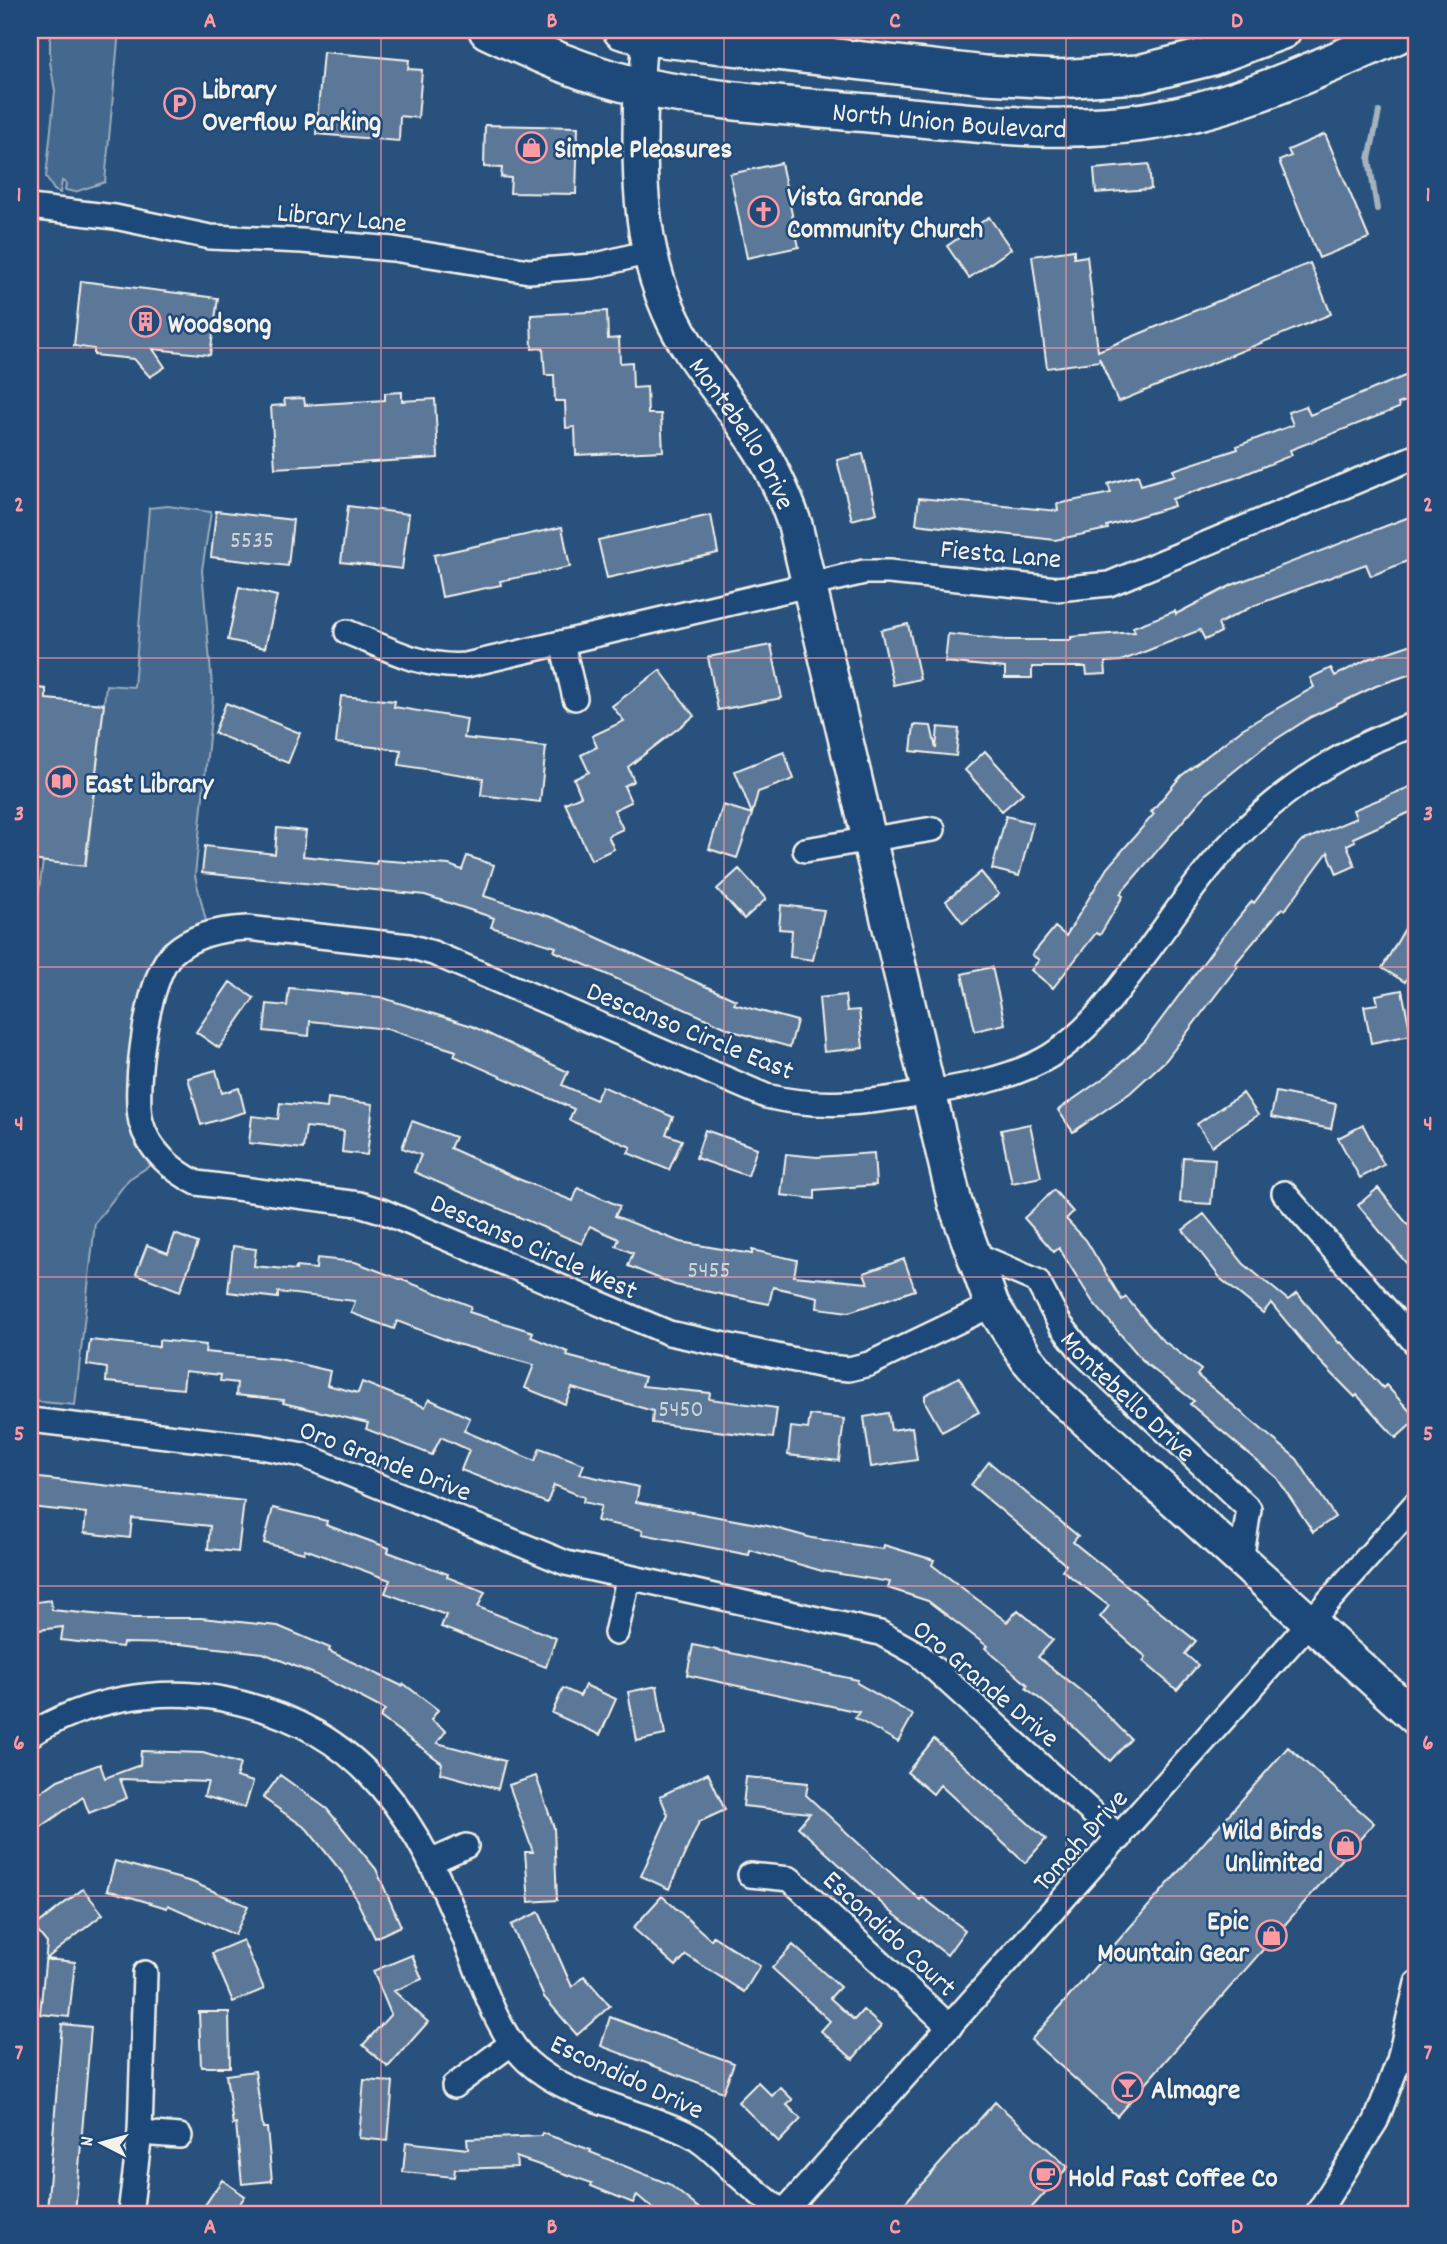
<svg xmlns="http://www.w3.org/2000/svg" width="1447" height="2244" font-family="Dekko,sans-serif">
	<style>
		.green { fill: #45688e; stroke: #9cacbb; stroke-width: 2 }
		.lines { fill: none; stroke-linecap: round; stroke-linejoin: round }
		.stream { stroke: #a4b2be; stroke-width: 6 }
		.building { fill: #5b7899; stroke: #f4f1e8; stroke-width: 2 }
		.street-casing { stroke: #f4f1e8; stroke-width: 28 }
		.secondary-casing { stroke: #f4f1e8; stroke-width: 38 }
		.primary-casing { stroke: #f4f1e8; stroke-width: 42 }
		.street { stroke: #1f4a7a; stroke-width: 23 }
		.secondary { stroke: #1f4a7a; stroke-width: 33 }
		.primary { stroke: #1f4a7a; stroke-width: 37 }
		.grid { fill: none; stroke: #ff9aa2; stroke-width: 2; stroke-opacity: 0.55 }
		.labels { text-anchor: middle; stroke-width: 5; stroke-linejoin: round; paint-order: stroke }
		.number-label { font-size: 24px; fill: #ced3d4 }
		.poi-label { font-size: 28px; font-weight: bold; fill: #f4f1e8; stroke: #1f4a7a; text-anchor: start }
		.street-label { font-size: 28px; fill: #f4f1e8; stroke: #1f4a7a }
		.neatline { fill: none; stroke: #ff9aa2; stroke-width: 2.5 }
		.grid-label { font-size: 23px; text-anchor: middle; font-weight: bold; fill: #ff9aa2 }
	</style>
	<rect width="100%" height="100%" fill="#28517e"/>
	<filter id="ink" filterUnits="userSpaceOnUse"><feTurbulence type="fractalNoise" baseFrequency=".0143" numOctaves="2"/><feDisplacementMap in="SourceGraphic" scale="14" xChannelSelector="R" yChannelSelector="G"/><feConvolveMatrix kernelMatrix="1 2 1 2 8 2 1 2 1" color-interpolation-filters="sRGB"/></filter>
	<g filter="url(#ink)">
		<path class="green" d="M50,30H119L105,182L75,192L65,190L66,183L62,181L60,193L54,190L46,177L55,91L50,62Z
			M168,506L211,512L202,570L213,697L195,876L209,933L172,954L138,1097L162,1158L129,1179L95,1223L75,1405L30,1401V919L38,898L43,861L86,865L106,685L134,687L149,508Z"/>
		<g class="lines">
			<path class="stream" d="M1377,209L1369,159L1379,112"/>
		</g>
		<path class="building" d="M323,52L409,60L408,69L422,70L418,118L400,116L399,141L316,134Z
			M485,125L578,127L576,194L510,193L511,178L501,177L502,168L484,167Z
			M1325,134L1369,238L1319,258L1279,161L1291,156L1288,150Z
			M781,163L799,247L747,258L730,174Z
			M1149,164L1151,189L1096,193L1094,169Z
			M989,217L1011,249L969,278L947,246Z
			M1074,250V258L1087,256L1098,351L1310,263L1331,314L1118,402L1099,357L1100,361L1047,368L1032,256Z
			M81,281L218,298L210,355L153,349L165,367L150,377L134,359L94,355V349L74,346Z
			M607,311L608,339L619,338L620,363L632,362L633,388L647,387L648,414H661L663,451L576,455L575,427L566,428L565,401H555L554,375H545L543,348L532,349L531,315Z
			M1417,371V397L1398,404L1399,408L1290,450L1292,455L1238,477L1172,499L1174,506L1107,526L1108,529L1055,540L916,524L919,498L1058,511L1057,504L1111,493L1108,484L1138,475L1141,485L1175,475L1173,470L1238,449L1237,446L1293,425L1288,412L1306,406L1310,415Z
			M402,392V401L435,399L438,458L275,468L271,406L285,405L284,399L304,398L305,405L385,400V393Z
			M863,454L877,513L852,520L837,460Z
			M348,506L409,514L402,569L341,562Z
			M216,511L293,520L288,566L211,557Z
			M1417,514V557L1371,576L1366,564L1253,606L1218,624L1221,632L1205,640L1200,630L1121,661L1105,662L1106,674L1087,675L1086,667H1032V678H1005V668L945,662L948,634L1005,640H1071V637L1135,632L1133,627L1175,611L1176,614L1232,585Z
			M711,515L718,553L607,578L598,540Z
			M562,527L570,567L500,581L501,585L442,597L434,555Z
			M239,587L277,596L265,648L228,640Z
			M908,624L920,679L893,685L881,630Z
			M1412,644L1417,672L1376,686L1311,717L1264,747L1206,794L1120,894L1123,896L1100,935L1096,933L1053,988L1031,970L1039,960L1032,955L1055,927L1066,936L1107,868L1154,814L1151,812L1181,776L1242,729L1314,687L1310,678L1331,668L1335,676L1368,659Z
			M771,645L782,698L718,710L708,657Z
			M660,670L694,716L628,767L634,781L624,786L631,802L614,810L623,829L608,836L614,849L591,860L565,803L581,796L574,779L589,772L581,755L597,747L592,736L624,721L612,706Z
			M30,687L46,689V699L104,704L85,866L30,860Z
			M341,696L395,701L394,707L467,719L464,738L546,747L540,802L481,795L483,778L399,765L401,750L336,743Z
			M226,703L300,733L288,763L214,733Z
			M914,725L931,726L936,749L938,727L959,729L956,756L911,751Z
			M985,751L1023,793L1002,811L965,770Z
			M784,752L794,779L758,792L752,814L735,771Z
			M1417,784V809L1353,838L1355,841L1347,845L1355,866L1337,874L1328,852L1285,910L1282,908L1235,964L1238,966L1166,1060L1130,1093L1073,1132L1058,1110L1108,1075L1145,1041L1221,939L1252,901L1254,903L1300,842L1356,818L1353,810Z
			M723,805L752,814L737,858L709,849Z
			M1006,816L1033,823L1019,876L992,869Z
			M277,828L306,831L303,856L376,864L377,860L449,865L462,870L467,856L494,865L484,896L554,918L736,1000L734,1004L797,1021L790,1047L736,1032L554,951L556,947L491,927L494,918L425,895L202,873L205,846L275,854Z
			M739,869L766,899L744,919L717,889Z
			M981,872L999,894L963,923L946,901Z
			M781,905L824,910L813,960L790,957L792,930L779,929Z
			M1417,908V961L1405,982L1382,968Z
			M992,967L1005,1024L975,1031L962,974Z
			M230,982L254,998L219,1048L196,1032Z
			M289,988L380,997L472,1026L568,1072L562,1085L596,1100L602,1086L673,1117L666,1134L682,1140L669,1170L628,1153L631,1147L569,1120L574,1109L454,1056L456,1051L387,1029L310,1021L309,1036L264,1031L267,1004L287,1006Z
			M1402,990L1411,1035L1371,1043L1364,1006L1378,1004L1376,995Z
			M845,995L847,1011L859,1010L863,1048L824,1052L819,998Z
			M216,1070L222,1093L239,1088L245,1112L201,1125L188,1078Z
			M1276,1092L1336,1104L1331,1129L1271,1117Z
			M1243,1093L1258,1115L1212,1146L1197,1124Z
			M328,1098L373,1104L367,1155L342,1152L344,1131L306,1127L303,1149L249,1143L252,1116L278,1119L280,1103L327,1108Z
			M412,1121L455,1137L450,1148L516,1178L573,1201L578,1188L620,1206L615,1216L680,1242L752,1254V1250L797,1260L794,1276L868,1283L864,1273L904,1259L915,1290L849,1312L817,1308L818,1297L773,1287L769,1304L675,1285L628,1266L633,1253L616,1246L619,1239L590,1226L582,1244L414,1172L421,1155L402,1148Z
			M1030,1124L1041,1177L1012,1183L1001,1130Z
			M1363,1125L1384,1165L1360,1178L1338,1138Z
			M705,1130L757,1148L748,1176L696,1158Z
			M874,1153L876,1185L815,1190V1199L781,1195L786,1154L817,1157Z
			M1183,1157L1215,1159L1211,1204L1180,1202Z
			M1378,1188L1417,1236V1276L1358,1205Z
			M1054,1190L1073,1212L1066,1219L1086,1240L1122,1300L1126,1297L1160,1338L1201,1370L1197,1375L1297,1459L1335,1517L1313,1532L1277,1478L1190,1404L1194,1401L1145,1363L1092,1301L1059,1248L1054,1252L1024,1218Z
			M1204,1214L1244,1264L1288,1300L1297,1293L1339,1343L1341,1342L1383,1388L1386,1385L1417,1419L1396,1438L1357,1395L1355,1397L1312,1353L1271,1303L1263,1313L1222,1280L1183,1230Z
			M175,1234L198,1243L180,1291L136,1274L147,1245L168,1253Z
			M233,1246L256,1249L254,1266L296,1270V1267L316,1269L317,1258L355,1262L471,1306L469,1312L533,1332L531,1337L568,1352L567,1356L645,1377L642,1386L710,1393L709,1399L777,1408L773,1438L652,1423L653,1411L572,1388L565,1404L525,1388L534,1365L457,1344L397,1321L394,1329L351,1313L355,1301L278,1292V1298L228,1292Z
			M90,1340L159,1347V1340L206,1345L205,1352L279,1359L330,1371L327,1385L358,1393L362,1382L425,1407L429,1399L470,1418L464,1431L535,1461L540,1448L584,1464L580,1474L639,1487L636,1502L768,1526L812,1538L883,1549L884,1545L934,1560L932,1565L1007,1622L1018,1610L1053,1640L1038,1657L1091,1699L1131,1739L1110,1761L1065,1719L1026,1688L1028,1685L985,1648L987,1646L928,1601L888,1588L890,1582L822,1571L750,1550L749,1555L642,1534L643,1530L597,1521L601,1506L583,1502L584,1497L554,1485L547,1503L461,1470L469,1450L441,1437L432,1455L366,1429L368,1423L283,1403L284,1400L236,1395L237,1383L220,1381L221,1375L185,1371L183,1389L106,1382L107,1368L87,1365Z
			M959,1377L979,1412L942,1432L925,1402V1395Z
			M888,1413L891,1430L912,1427L917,1460L871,1467L864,1417Z
			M810,1415L844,1419L839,1461L788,1455L791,1427L808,1429Z
			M989,1462L1078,1536L1073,1542L1196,1641L1185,1654L1198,1665L1177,1690L1143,1661L1146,1657L1100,1617L1109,1606L1062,1570L1066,1565L971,1485Z
			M30,1477L244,1501L238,1552L208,1549L210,1526L132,1518L130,1538L84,1533L86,1513L30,1507Z
			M273,1508L327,1521L326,1525L389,1548L388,1552L448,1574L447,1577L485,1592L478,1607L556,1638L546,1667L441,1627L446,1615L385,1593L390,1580L305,1549L304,1553L264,1543Z
			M51,1600L52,1610L133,1618H201L278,1626L330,1648L329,1651L402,1686L404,1684L438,1710L431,1720L446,1731L437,1743L505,1761L498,1789L440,1773L442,1763L380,1717L385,1710L324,1678L263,1653L180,1644L123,1643L122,1647L61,1640L63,1627L30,1631V1603Z
			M693,1645L858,1680L857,1683L913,1715L898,1742L855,1718L859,1712L687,1675Z
			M585,1685L616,1699L600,1735L552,1713L563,1688L580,1696Z
			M657,1686L665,1735L637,1741L628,1692Z
			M934,1739L1046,1839L1025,1863L940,1785L933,1794L907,1772Z
			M1288,1747L1374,1823L1117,2116L1031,2040Z
			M141,1751L203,1753L240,1764L236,1777L253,1782L245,1808L204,1796L208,1782L120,1779L127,1798L89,1813L83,1797L30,1835V1800L58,1780L100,1764L105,1778L140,1765Z
			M708,1773L725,1810L699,1822L669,1889L641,1876L668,1815L660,1796Z
			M280,1775L327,1809L376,1869L401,1926L375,1938L345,1876L307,1829L263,1798Z
			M536,1776L554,1828L557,1900L529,1902L525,1852H533L509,1785Z
			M746,1777L808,1783L806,1795L920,1900L922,1897L965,1930L947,1955L890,1911L798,1827L810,1813L743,1806Z
			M115,1861L192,1882L248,1906L235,1935L168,1905L167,1908L107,1890Z
			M83,1889L103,1914L46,1959L75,1962L69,2017L40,2014L47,1943L34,1927Z
			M662,1896L711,1940L713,1936L760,1966L744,1992L686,1955L676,1966L633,1928Z
			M539,1912L572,1987L584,1976L610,2006L577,2035L544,1997L511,1925Z
			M243,1940L264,1989L233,2002L212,1953Z
			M793,1945L840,1987L830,1998L854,2020L863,2010L881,2026L853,2059L821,2031L830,2021L772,1968Z
			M412,1955L422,1979L394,1991L428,2022L388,2067L363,2045L391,2014L373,1971Z
			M199,2012H229L230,2067H201Z
			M610,2017L734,2063L723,2092L601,2046Z
			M62,2024L91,2027L75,2214L47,2211Z
			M255,2071L263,2128H267L272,2181L242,2184L236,2124L233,2125L226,2075Z
			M364,2080L393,2082L388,2141L359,2138Z
			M758,2082L772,2096L780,2087L793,2100L787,2105L801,2119L779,2142L738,2102Z
			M995,2102L1068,2167L1026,2214H895Z
			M542,2133L591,2150L590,2152L669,2184L706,2214H659L637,2195L633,2203L591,2186L592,2183L516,2157L517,2167L455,2169L454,2177L403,2172L406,2142L468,2149L467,2139L541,2136Z
			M222,2180L245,2196L233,2214H199Z"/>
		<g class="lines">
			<defs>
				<g id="street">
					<path d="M641,87L645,36"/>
					<path d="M30,207L115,217L210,237L302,241L393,249L529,271L593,266L649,252"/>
					<path d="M347,632C385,647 423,669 466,665L864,572H889L1057,589L1109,584L1417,456"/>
					<path d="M562,643L575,698"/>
					<path d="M805,850L933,829"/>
					<path d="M1284,1193L1417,1345"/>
					<path id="s1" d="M972,1253L1037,1281L1060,1324L1082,1352L1249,1509L1241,1561"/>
					<path d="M992,1305L869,1364L849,1369L828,1367L669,1333L382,1211L359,1204L197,1183C173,1171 148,1150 141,1122C133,1089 147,976 173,953C193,935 221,929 247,928L409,946L433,953L766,1096C819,1109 866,1103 918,1094C962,1087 1012,1079 1050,1056C1092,1030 1121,986 1150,948C1177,911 1203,871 1235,839C1284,788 1349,745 1417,724"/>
					<path d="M30,1420L261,1447L303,1455L566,1563L880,1633L918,1654L1120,1838"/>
					<path d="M616,1633L628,1580"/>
					<path d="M30,1735C85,1700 158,1686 223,1699C368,1728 418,1822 469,1949C484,1987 497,2032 527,2061C569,2100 636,2109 686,2133C703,2141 713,2152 727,2165C744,2182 764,2197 783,2213"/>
					<path d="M430,1862L466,1846"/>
					<path d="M750,1875L790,1879L950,2027"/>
					<path d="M454,2086L512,2043"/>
					<path d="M140,2133L180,2136"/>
					<path d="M130,2214L140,2133L145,1973"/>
					<path d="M782,2214L1417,1502"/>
					<path d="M1317,2214L1376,2121L1399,2060L1417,1983"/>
				</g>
				<g id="secondary">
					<path id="s2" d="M641,87C639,163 637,239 669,311C688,356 724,394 751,435C770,463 784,493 795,525L955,1203L992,1305L1027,1359L1057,1394L1417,1719"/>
				</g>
				<g id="primary">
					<path id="s3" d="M488,30C537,53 588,76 642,87C723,103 807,107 890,115C974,123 1059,134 1144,122C1237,109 1323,66 1408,30"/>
					<path d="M622,30L645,36L985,75L1057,79L1139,74L1212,56L1282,30"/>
				</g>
			</defs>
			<use href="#street" class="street-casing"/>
			<use href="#secondary" class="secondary-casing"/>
			<use href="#primary" class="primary-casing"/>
			<use href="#street" class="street"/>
			<use href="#secondary" class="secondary"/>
			<use href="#primary" class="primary"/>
		</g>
	</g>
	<path class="grid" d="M381,30V2214M724,30V2214M1066,30V2214M30,348H1417M30,658H1417M30,967H1417M30,1277H1417M30,1586H1417M30,1896H1417"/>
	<defs>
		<symbol id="parking-ring" viewBox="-11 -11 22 22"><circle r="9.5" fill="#1f4a7a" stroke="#ff9aa2" stroke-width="1.5"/><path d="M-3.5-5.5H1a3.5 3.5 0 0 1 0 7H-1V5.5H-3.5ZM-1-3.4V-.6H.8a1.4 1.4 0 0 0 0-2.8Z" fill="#ff9aa2"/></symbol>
		<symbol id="shop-ring" viewBox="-11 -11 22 22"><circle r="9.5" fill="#1f4a7a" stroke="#ff9aa2" stroke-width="1.5"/><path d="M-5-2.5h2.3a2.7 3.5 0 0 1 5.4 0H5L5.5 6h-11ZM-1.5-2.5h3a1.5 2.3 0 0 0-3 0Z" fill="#ff9aa2"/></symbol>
		<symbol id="church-ring" viewBox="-11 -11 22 22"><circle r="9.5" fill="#1f4a7a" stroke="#ff9aa2" stroke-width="1.5"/><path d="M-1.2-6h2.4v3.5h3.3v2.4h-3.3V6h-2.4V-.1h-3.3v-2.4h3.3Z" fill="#ff9aa2"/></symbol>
		<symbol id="building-ring" viewBox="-11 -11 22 22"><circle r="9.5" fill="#1f4a7a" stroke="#ff9aa2" stroke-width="1.5"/><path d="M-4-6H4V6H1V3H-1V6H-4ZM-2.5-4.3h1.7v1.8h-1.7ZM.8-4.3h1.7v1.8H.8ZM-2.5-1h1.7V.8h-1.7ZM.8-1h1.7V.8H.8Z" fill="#ff9aa2"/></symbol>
		<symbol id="library-ring" viewBox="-11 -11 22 22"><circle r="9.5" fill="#1f4a7a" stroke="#ff9aa2" stroke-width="1.5"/><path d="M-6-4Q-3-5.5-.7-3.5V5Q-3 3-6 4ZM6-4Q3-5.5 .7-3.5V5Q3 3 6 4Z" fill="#ff9aa2"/></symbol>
		<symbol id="bar-ring" viewBox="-11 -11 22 22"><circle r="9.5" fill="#1f4a7a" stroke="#ff9aa2" stroke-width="1.5"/><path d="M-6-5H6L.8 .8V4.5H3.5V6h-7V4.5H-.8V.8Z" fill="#ff9aa2"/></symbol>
		<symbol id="cafe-ring" viewBox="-11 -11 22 22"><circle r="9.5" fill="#1f4a7a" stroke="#ff9aa2" stroke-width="1.5"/><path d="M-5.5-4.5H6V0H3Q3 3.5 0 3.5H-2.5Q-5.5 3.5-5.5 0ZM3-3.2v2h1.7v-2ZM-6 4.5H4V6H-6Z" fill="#ff9aa2"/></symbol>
	</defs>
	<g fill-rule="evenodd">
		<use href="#parking-ring" x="162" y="86" width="35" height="35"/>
		<use href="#shop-ring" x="514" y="130" width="35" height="35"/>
		<use href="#church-ring" x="746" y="194" width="35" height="35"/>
		<use href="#building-ring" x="128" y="304" width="35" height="35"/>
		<use href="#library-ring" x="44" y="764" width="35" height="35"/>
		<use href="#shop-ring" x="1328" y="1828" width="35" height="35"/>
		<use href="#shop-ring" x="1254" y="1918" width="35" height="35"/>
		<use href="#bar-ring" x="1110" y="2070" width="35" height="35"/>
		<use href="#cafe-ring" x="1028" y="2158" width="35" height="35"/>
	</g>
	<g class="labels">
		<g class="number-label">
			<text x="252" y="547">5535</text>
			<text x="709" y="1277">5455</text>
			<text x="681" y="1416">5450</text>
		</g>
		<g class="poi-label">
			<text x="202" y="98">Library<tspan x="202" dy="32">Overflow Parking</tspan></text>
			<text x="554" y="157">Simple Pleasures</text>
			<text x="787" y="205">Vista Grande<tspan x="787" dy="32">Community Church</tspan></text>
			<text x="168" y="332">Woodsong</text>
			<text x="85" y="792">East Library</text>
			<text x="1323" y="1839" text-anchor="end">Wild Birds<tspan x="1323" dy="32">Unlimited</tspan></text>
			<text x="1249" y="1929" text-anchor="end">Epic<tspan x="1249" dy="32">Mountain Gear</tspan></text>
			<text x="1151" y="2098">Almagre</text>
			<text x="1068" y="2186">Hold Fast Coffee Co</text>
		</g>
		<g class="street-label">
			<text dy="10" stroke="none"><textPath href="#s3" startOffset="474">North Union Boulevard</textPath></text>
			<text transform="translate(342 216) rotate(5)" y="10">Library Lane</text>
			<text dy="10" stroke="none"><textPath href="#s2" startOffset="371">Montebello Drive</textPath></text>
			<text transform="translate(1001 552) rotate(5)" y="10">Fiesta Lane</text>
			<text transform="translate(691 1029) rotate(22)" y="10">Descanso Circle East</text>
			<text transform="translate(535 1245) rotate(24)" y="10">Descanso Circle West</text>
			<text dy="10" stroke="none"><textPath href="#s1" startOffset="219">Montebello Drive</textPath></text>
			<text transform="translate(386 1459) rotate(21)" y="10">Oro Grande Drive</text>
			<text transform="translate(987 1682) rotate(40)" y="10">Oro Grande Drive</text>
			<text transform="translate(1079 1839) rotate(-48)" y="10">Tomah Drive</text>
			<text transform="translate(891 1932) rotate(43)" y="10">Escondido Court</text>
			<text transform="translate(628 2075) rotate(25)" y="10">Escondido Drive</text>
		</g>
	</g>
	<rect width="1447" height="2244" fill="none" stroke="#1f4a7a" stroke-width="77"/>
	<g transform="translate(102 2143) rotate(276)" stroke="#1f4a7a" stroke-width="5" paint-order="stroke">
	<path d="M0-5L12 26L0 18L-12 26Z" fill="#f4f1e8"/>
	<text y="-10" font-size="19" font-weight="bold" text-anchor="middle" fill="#f4f1e8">N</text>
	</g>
	<rect x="38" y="38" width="1370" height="2168" class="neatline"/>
	<g class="grid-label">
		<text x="210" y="27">A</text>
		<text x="552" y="27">B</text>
		<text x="895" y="27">C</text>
		<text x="1237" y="27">D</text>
		<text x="19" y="201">1</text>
		<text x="1428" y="201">1</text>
		<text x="19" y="511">2</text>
		<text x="1428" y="511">2</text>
		<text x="19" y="820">3</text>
		<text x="1428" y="820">3</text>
		<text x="19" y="1130">4</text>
		<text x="1428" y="1130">4</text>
		<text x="19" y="1440">5</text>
		<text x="1428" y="1440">5</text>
		<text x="19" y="1749">6</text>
		<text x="1428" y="1749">6</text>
		<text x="19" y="2059">7</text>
		<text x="1428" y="2059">7</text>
		<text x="210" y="2233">A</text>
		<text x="552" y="2233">B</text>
		<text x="895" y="2233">C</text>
		<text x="1237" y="2233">D</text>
	</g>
</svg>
